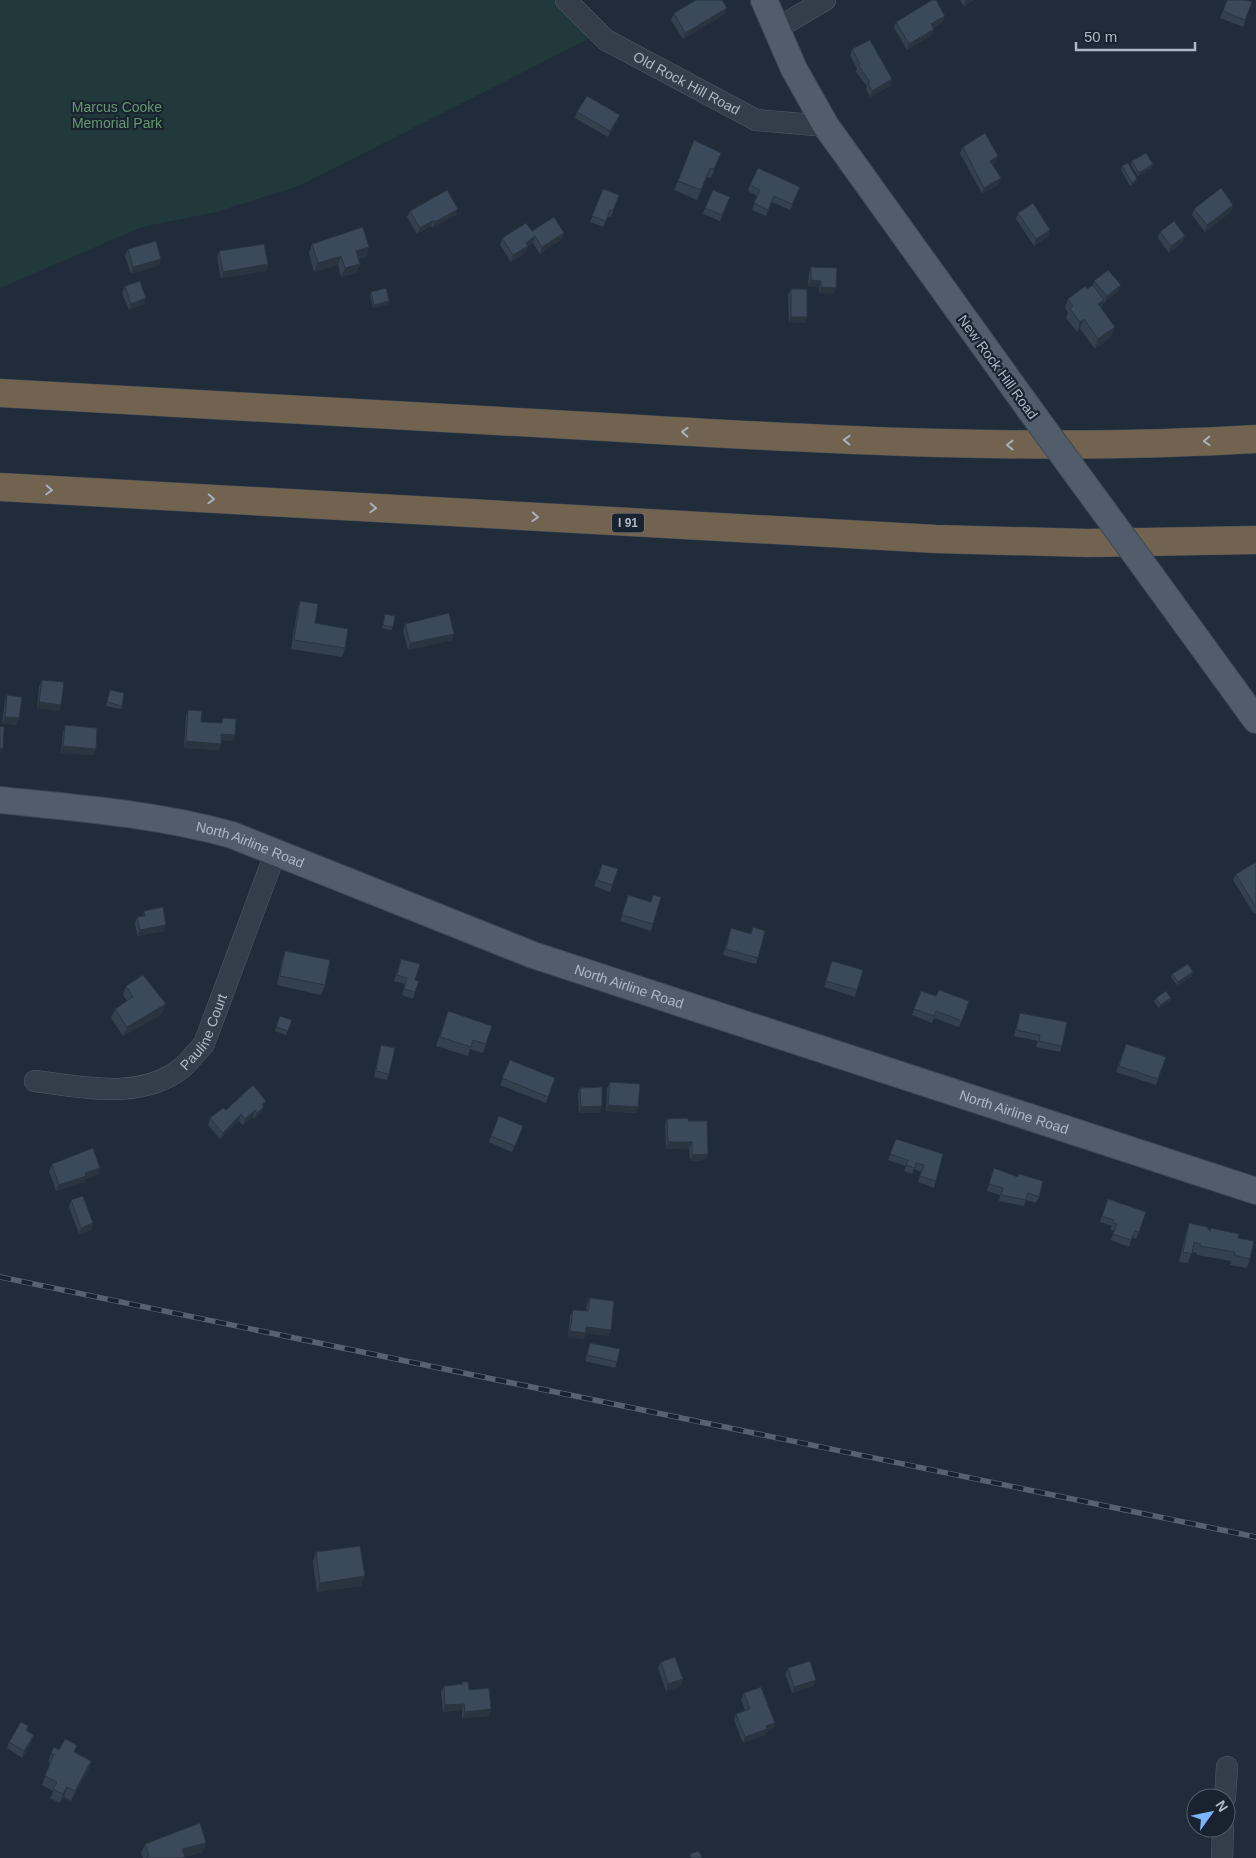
<svg xmlns="http://www.w3.org/2000/svg" width="1256" height="1858" font-family="Helvetica,sans-serif">
	<style>
		.green { fill: #21393b }
		.lines { fill: none; stroke-linecap: round; stroke-linejoin: round }
		.minor-casing { stroke: #515b68; stroke-width: 22 }
		.major-casing { stroke: #3d4754; stroke-width: 28 }
		.highway-casing { stroke: #3e4855; stroke-width: 29 }
		.minor { stroke: #333e4a; stroke-width: 21 }
		.major { stroke: #515d6b; stroke-width: 26 }
		.highway { stroke: #716350; stroke-width: 28 }
		.rail-casing { stroke: #556272; stroke-width: 5.5 }
		.rail { stroke: #19232f; stroke-width: 4; stroke-dasharray: 11; stroke-linecap: butt }
		.major-bridge-casing { stroke: #3d4754; stroke-width: 28; stroke-linecap: butt }
		.major-bridge { stroke: #515d6b; stroke-width: 26 }
		.wall { fill: #33404d }
		.shaded-wall { fill: #29343f }
		.building { fill: #3b4a5a; stroke: #29343f }
		.oneway { stroke: #a8b0bb }
		.labels { text-anchor: middle; stroke-width: 4.5; stroke-linejoin: round; paint-order: stroke }
		.shield { fill: #19232f; stroke: #818b99; stroke-width: 1 }
		.shield-label { font-size: 12px; font-weight: bold; fill: #aeb8c7 }
		.street-label { font-size: 14px; fill: #aeb8c7; stroke: #19232f }
		.park-label { font-size: 14px; fill: #64996e; stroke: #19232f }
	</style>
	<rect width="100%" height="100%" fill="#202c3a"/>
	<path class="green" d="M0,0H553L592,37L299,186L216,212L142,227L0,288Z"/>
	<g class="lines">
		<defs>
			<g id="minor">
				<path id="s1" d="M566,0L606,40L756,120L826,126"/>
				<path d="M776,29L825,0"/>
				<path id="s2" d="M35,1081C83,1087 142,1101 183,1067C190,1060 197,1052 204,1044L276,851"/>
				<path d="M1225,1798L1227,1767"/>
				<path d="M1222,1858L1223,1828"/>
			</g>
			<g id="major">
				<path d="M764,0L794,69L826,126L1030,410"/>
				<path d="M1152,577L1256,720"/>
				<path id="s3" d="M0,800C78,808 156,814 232,835L533,955L1256,1191"/>
			</g>
			<path id="highway" d="M0,393C202,404 404,416 606,427C822,440 1039,452 1256,439
				M0,487L936,539L1087,543L1256,540"/>
		</defs>
		<use href="#minor" class="minor-casing"/>
		<use href="#major" class="major-casing"/>
		<use href="#highway" class="highway-casing"/>
		<use href="#minor" class="minor"/>
		<use href="#major" class="major"/>
		<use href="#highway" class="highway"/>
		<defs>
			<path id="rail" d="M0,1277L1256,1537"/>
		</defs>
		<use href="#rail" class="rail-casing"/>
		<use href="#rail" class="rail"/>
		<defs>
			<path id="major-bridge" d="M1030,410L1152,577"/>
		</defs>
		<use href="#major-bridge" class="major-bridge-casing"/>
		<use href="#major-bridge" class="major-bridge"/>
	</g>
	<path class="wall" d="M960,0H974L964,6Z
		M1227,0L1252,2L1243,27L1220,18Z
		M674,13L725,14L683,39L671,20Z
		M896,22H943L933,28L932,35L907,50L894,28Z
		M852,49L892,79L890,86L870,97L866,89L867,86L856,72L857,68L850,56Z
		M577,112L617,121L608,137L575,118Z
		M963,147L996,162L993,164L998,185L982,194L960,153Z
		M1132,161L1153,164L1152,168L1138,176L1131,165Z
		M717,162L711,178L707,177L697,200L674,190L678,181Z
		M1122,166L1136,182L1130,186L1121,170Z
		M750,185L798,193L790,210L772,202L766,216L752,210L757,196L748,191Z
		M603,189L619,195L611,217L608,216L603,227L590,222Z
		M728,203L720,221L703,214L705,208Z
		M1194,209L1231,212L1205,232L1192,215Z
		M410,211L456,215L432,228L431,226L417,234L407,217Z
		M1018,213L1050,230L1048,236L1034,246L1016,219Z
		M532,231L562,239L540,254L533,243L528,246L526,252L511,262L500,245L502,238Z
		M1160,232L1183,242L1169,253L1158,238Z
		M312,244L369,247L366,257L358,259L360,264L356,273L341,277L338,265L314,272L309,253Z
		M128,249L161,259L159,265L131,274L125,256Z
		M219,251L268,264L266,271L221,278L217,257Z
		M811,267L834,294L819,293V287L808,286L809,273Z
		M1094,281L1118,291L1104,303V302L1101,308L1112,336L1095,349L1080,329L1077,332L1066,318L1068,313L1065,308L1068,299L1087,289L1093,285Z
		M125,286L144,304L129,310L122,293Z
		M791,289L807,317L805,323H789L788,295Z
		M371,292L389,301L388,304L373,308L370,295Z
		M300,601L315,623L345,648L342,657L291,649L297,611Z
		M385,614L393,627L391,630L382,628Z
		M405,624L452,640L408,650L403,631Z
		M42,680L61,705L59,711L37,708L39,686Z
		M110,690L122,706L121,709L106,706Z
		M7,695L19,718L17,725L2,723L5,701Z
		M188,710L201,722L221,723L223,718L235,735L233,741L221,740V744L218,750L184,748L186,716Z
		M65,725L96,749L93,755L61,753L63,732Z
		M1256,862V913L1254,914L1233,880L1236,874Z
		M602,864L618,869L610,892L594,886Z
		M628,895L653,924L651,931L620,921Z
		M144,911L164,931L137,936L135,923L137,917L143,916Z
		M753,927L758,958L756,964L723,955L731,928L751,934Z
		M285,951L325,985L321,995L277,985L282,960Z
		M401,959L415,992L413,999L402,995L405,984L394,981Z
		M832,961L857,990L855,997L824,987Z
		M1193,972L1192,976L1177,985L1171,977L1172,974Z
		M126,986L162,1014L123,1036L111,1018L115,1009L127,1001L123,995Z
		M921,991L936,996L969,1001L959,1027L934,1018L932,1023L912,1015Z
		M1156,998L1170,1001L1159,1008L1154,1001Z
		M448,1011L492,1026L483,1053L470,1049L468,1056L436,1046Z
		M1020,1013L1062,1046L1060,1052L1036,1047L1038,1041L1014,1036L1018,1019Z
		M280,1016L292,1020L286,1035L275,1031Z
		M1126,1044L1166,1057L1156,1085L1116,1072Z
		M381,1045L389,1074L387,1080L374,1077L379,1052Z
		M510,1060L555,1078L546,1103L500,1085Z
		M610,1082L636,1113L606,1111L607,1088Z
		M580,1088L602,1106L600,1113H579L578,1094Z
		M266,1101L261,1113L254,1119L253,1117L243,1125L239,1121L220,1139L208,1125L210,1118L226,1110Z
		M499,1116L523,1126L512,1152L489,1142Z
		M667,1119L688,1121L705,1160L690,1161L689,1148L666,1149L665,1125Z
		M896,1139L943,1154L934,1188L918,1182L921,1172L914,1169L912,1174L904,1171L906,1166L888,1160Z
		M52,1164L98,1175L85,1179L84,1182L56,1191L49,1171Z
		M992,1174L1039,1197L1036,1203L1026,1200L1024,1206L999,1201L1000,1195L987,1191Z
		M1108,1199L1146,1212L1136,1239L1132,1237L1129,1247L1111,1240L1114,1231L1110,1229L1112,1226L1100,1222Z
		M71,1200L93,1223L91,1230L79,1234L69,1207Z
		M1189,1223L1210,1231L1211,1228L1238,1238L1250,1259L1247,1268L1230,1265L1231,1261L1197,1255V1253L1192,1252L1188,1263L1179,1262L1186,1232Z
		M590,1298L611,1330L608,1336L586,1333L584,1339L568,1337L570,1316L573,1310L586,1311L587,1304Z
		M590,1343L617,1362L615,1368L585,1361Z
		M316,1552L361,1586L317,1592L313,1562Z
		M661,1662L683,1679L681,1686L666,1691L658,1668Z
		M788,1668L814,1686L792,1693L785,1674Z
		M462,1682L469,1690L491,1709L489,1716L462,1718V1710L443,1712L441,1692L444,1686L462,1684Z
		M744,1693L775,1723L773,1729L766,1732L765,1735L743,1743L734,1720L736,1714L745,1710L741,1700Z
		M28,1726L27,1731L32,1741L22,1758L7,1748L9,1742Z
		M59,1750L75,1752L91,1761L88,1771L71,1801L64,1797L60,1803L50,1798L53,1791L42,1785L50,1763L48,1762L51,1753Z
		M145,1844L203,1852L184,1857V1858H143L141,1853Z"/>
	<path class="shaded-wall" d="M966,0H974L964,6Z
		M727,8L725,14L683,39L685,33Z
		M945,16L943,22L929,30L931,24Z
		M934,29L932,35L907,50L909,44Z
		M892,79L890,86L870,97L872,91Z
		M620,115L617,121L608,137L610,131Z
		M998,156L996,162L988,167L990,161Z
		M1153,164L1152,168L1138,176L1139,173Z
		M1001,178L998,185L982,194L984,188Z
		M1137,179L1136,182L1130,186L1132,183Z
		M1233,205L1231,212L1205,232L1207,225Z
		M458,209L456,215L432,228L435,222Z
		M434,220L431,226L417,234L420,228Z
		M1050,230L1048,236L1034,246L1036,239Z
		M564,233L562,239L540,254L542,247Z
		M535,236L533,243L528,246L526,252L511,262L513,255L526,243Z
		M1185,236L1183,242L1169,253L1171,246Z
		M369,247L366,257L353,260L356,251Z
		M341,256L338,265L314,272L318,263Z
		M161,259L159,265L131,274L133,267Z
		M268,264L266,271L221,278L223,272Z
		M360,264L356,273L341,277L345,268Z
		M811,280L821,281L819,287L808,286Z
		M1121,285L1118,291L1104,303L1107,296Z
		M821,287L836,288L834,294L819,293Z
		M146,298L144,304L129,310L131,304Z
		M1104,300L1101,309L1098,304Z
		M389,301L388,304L373,308L374,305Z
		M791,317H807L805,323H789Z
		M1084,319L1080,329L1077,332L1080,322Z
		M1115,327L1112,336L1095,349L1098,339Z
		M454,634L452,640L408,650L410,643Z
		M39,702L61,705L59,711L37,708Z
		M5,717L19,718L17,725L2,723Z
		M221,734L235,735L233,741L219,740Z
		M186,741L221,744L218,750L184,748Z
		M63,746L96,749L93,755L61,753Z
		M0,748H3L0,754Z
		M166,925L164,931L137,936L140,930Z
		M1193,972L1192,976L1177,985L1178,982Z
		M1171,998L1170,1001L1159,1008L1160,1005Z
		M166,1004L162,1014L123,1036L127,1027Z
		M266,1101L261,1113L254,1119L257,1113L262,1104Z
		M608,1105L638,1107L636,1113L606,1111Z
		M602,1106L600,1113H579L581,1107Z
		M255,1110L253,1117L243,1125L245,1119Z
		M241,1114L239,1121L220,1139L223,1133Z
		M668,1142H692L689,1148L666,1149Z
		M708,1154L705,1160L690,1161L692,1155Z
		M100,1168L98,1175L85,1179L84,1182L56,1191L59,1185L85,1173Z
		M93,1223L91,1230L79,1234L81,1228Z
		M586,1327L611,1330L608,1336L586,1333L584,1339L568,1337L570,1331Z
		M365,1576L361,1586L317,1592L320,1583Z
		M683,1679L681,1686L666,1691L668,1684Z
		M816,1680L814,1686L792,1693L794,1687Z
		M464,1704L462,1710L443,1712L445,1705Z
		M491,1709L489,1716L462,1718L465,1712Z
		M775,1723L773,1729L766,1732L765,1735L743,1743L745,1737L766,1726Z
		M34,1735L32,1741L22,1758L24,1751Z
		M91,1761L88,1771L71,1801L75,1791Z
		M67,1787L64,1797L60,1803L63,1794Z
		M206,1843L203,1852L182,1858V1849Z"/>
	<path class="building" d="M696,0H722L727,8L685,33L674,13Z
		M932,0H936L945,16L931,24L934,29L909,44L896,22Z
		M1227,0H1246L1252,2L1245,20L1223,11Z
		M870,40L892,79L872,91L868,83L870,82L858,65L860,64L852,49Z
		M587,96L620,115L610,131L577,112Z
		M985,133L998,156L990,161L1001,178L984,188L963,147Z
		M694,140L721,153L714,169L710,168L701,190L678,181Z
		M1146,153L1153,164L1139,173L1132,161Z
		M1128,163L1137,179L1132,183L1122,166Z
		M758,168L800,187L792,204L774,196L768,210L754,203L760,190L750,185Z
		M1221,188L1233,205L1207,225L1194,209Z
		M603,189L619,195L613,211L610,210L606,221L592,216Z
		M447,190L458,209L435,222L434,220L420,228L410,211Z
		M713,190L730,197L722,215L705,208Z
		M1033,203L1050,230L1036,239L1018,213Z
		M554,217L564,233L542,247L535,236L526,243L528,246L513,255L502,238L526,223L532,231Z
		M1174,221L1185,236L1171,246L1160,232Z
		M363,227L369,247L356,251L360,264L345,268L341,256L318,263L312,244Z
		M156,241L161,259L133,267L128,249Z
		M264,244L268,264L223,272L219,251Z
		M811,267L837,268L836,288L821,287V281L811,280Z
		M1108,270L1121,285L1107,296L1094,281Z
		M140,281L146,298L131,304L125,286Z
		M1093,285L1104,300L1098,304L1115,327L1098,339L1084,319L1080,322L1070,309L1073,306L1068,299L1085,286L1087,289Z
		M386,288L389,301L374,305L371,292Z
		M791,289H807V317H791Z
		M300,601L318,604L315,623L348,629L345,648L294,640Z
		M449,613L454,634L410,643L405,624Z
		M385,614L395,616L393,627L383,625Z
		M42,680L64,682L61,705L39,702Z
		M110,690L124,693L122,706L107,702Z
		M7,695L22,697L19,718L5,717Z
		M188,710L202,711L201,722L222,723L223,718L236,719L235,735L221,734V744L186,741Z
		M65,725L97,728L96,749L63,746Z
		M0,726L4,727L3,748H0Z
		M1256,862V908L1236,874Z
		M602,864L618,869L612,885L597,880Z
		M628,895L651,902L653,895L661,897L653,924L622,915Z
		M163,907L166,925L140,930L137,917L145,916L144,911Z
		M753,927L765,931L758,958L726,949L731,928L751,934Z
		M285,951L330,960L325,985L280,976Z
		M401,959L420,964L415,980L419,981L415,992L404,989L407,978L397,975Z
		M832,961L863,970L857,990L826,981Z
		M1188,964L1193,972L1178,982L1172,974Z
		M143,975L166,1004L127,1027L115,1009L133,997L126,986Z
		M939,990L969,1001L962,1021L936,1011L934,1016L914,1009L921,991L936,996Z
		M1166,991L1171,998L1160,1005L1156,998Z
		M448,1011L492,1026L486,1044L473,1040L471,1047L440,1037Z
		M1020,1013L1067,1022L1062,1046L1039,1041L1040,1035L1016,1030Z
		M280,1016L292,1020L288,1031L276,1027Z
		M1126,1044L1166,1057L1158,1079L1119,1066Z
		M381,1045L395,1048L389,1074L376,1071Z
		M510,1060L555,1078L548,1097L502,1078Z
		M610,1082L640,1084L638,1107L608,1105Z
		M253,1085L266,1101L262,1104L264,1107L257,1113L255,1110L245,1119L241,1114L223,1133L210,1118L223,1108L226,1110Z
		M602,1087V1106L581,1107L580,1088Z
		M499,1116L523,1126L515,1146L491,1136Z
		M688,1118V1121H707L708,1154L692,1155V1142H668L667,1119Z
		M896,1139L943,1154L936,1181L920,1176L924,1165L916,1163L915,1168L906,1165L908,1160L890,1154Z
		M93,1148L100,1168L85,1173L86,1176L59,1185L52,1164Z
		M994,1168L1018,1177L1019,1174L1043,1181L1039,1197L1028,1193L1026,1200L1001,1195L1003,1188L989,1184Z
		M83,1196L93,1223L81,1228L71,1200Z
		M1108,1199L1146,1212L1139,1232L1135,1231L1131,1240L1113,1234L1117,1224L1113,1223L1114,1220L1102,1216Z
		M1189,1223L1207,1227L1210,1231L1211,1228L1239,1234L1238,1238L1254,1241L1250,1259L1234,1255L1235,1252L1200,1246L1201,1244L1194,1242L1192,1254L1183,1252Z
		M590,1298L614,1301L611,1330L586,1327V1333L570,1331L573,1310L588,1311Z
		M590,1343L620,1349L617,1362L587,1355Z
		M360,1546L365,1576L320,1583L316,1552Z
		M675,1657L683,1679L668,1684L661,1662Z
		M810,1661L816,1680L794,1687L788,1668Z
		M462,1682H468L469,1690L489,1688L491,1709L465,1712L464,1704L445,1705L444,1686L463,1684Z
		M761,1687L775,1723L766,1726L767,1729L745,1737L736,1714L750,1709L744,1693Z
		M21,1722L28,1726L26,1730L34,1735L24,1751L9,1742Z
		M65,1739L77,1745L74,1752L91,1761L75,1791L67,1787L63,1794L53,1789L57,1782L45,1776L54,1754L51,1753L54,1747L59,1750Z
		M200,1823L206,1843L182,1849L185,1857L182,1858H147V1857L149,1856L145,1844Z
		M699,1851L702,1858H691L690,1854Z"/>
	<defs><path id="oneway-chevron" d="M-2-3.5L2.5 0L-2 3.5" fill="none" stroke-width="1.6" stroke-linecap="round" stroke-linejoin="round" transform="scale(1.25)"/></defs>
	<g class="oneway">
		<use href="#oneway-chevron" transform="translate(685 432) rotate(-177)"/>
		<use href="#oneway-chevron" transform="translate(847 440) rotate(-178)"/>
		<use href="#oneway-chevron" transform="translate(1207 441) rotate(178)"/>
		<use href="#oneway-chevron" transform="translate(1010 445) rotate(180)"/>
		<use href="#oneway-chevron" transform="translate(49 490) rotate(3)"/>
		<use href="#oneway-chevron" transform="translate(211 499) rotate(3)"/>
		<use href="#oneway-chevron" transform="translate(373 508) rotate(3)"/>
		<use href="#oneway-chevron" transform="translate(535 517) rotate(3)"/>
	</g>
	<g class="labels">
		<rect class="shield" x="612" y="513.5" width="32" height="19" rx="4"/>
		<g class="shield-label">
			<text x="628" y="527">I 91</text>
		</g>
		<g class="street-label">
			<text dy="5" stroke="none"><textPath href="#s1" startOffset="148">Old Rock Hill Road</textPath></text>
			<text transform="translate(998 367) rotate(54)" y="5">New Rock Hill Road</text>
			<text dy="5" stroke="none"><textPath href="#s3" startOffset="255">North Airline Road</textPath></text>
			<text dy="5" stroke="none"><textPath href="#s3" startOffset="660">North Airline Road</textPath></text>
			<text dy="5" stroke="none"><textPath href="#s2" startOffset="195">Pauline Court</textPath></text>
			<text dy="5" stroke="none"><textPath href="#s3" startOffset="1065">North Airline Road</textPath></text>
		</g>
		<g class="park-label">
			<text x="117" y="112">Marcus Cooke<tspan x="117" dy="16">Memorial Park</tspan></text>
		</g>
	</g>
	<g transform="translate(1211 1813) rotate(57)"><circle r="24" fill="#19232f" stroke="#555f6c"/>
	<path d="M0-4L9 19L0 12L-9 19Z" fill="#7bb3fe"/>
	<text y="-8" font-size="14" font-weight="bold" text-anchor="middle" fill="#aeb8c7">N</text>
	</g>
	<path d="M1076 42v8h119v-8" fill="none" stroke="#aeb8c7" stroke-width="2.5"/>
	<text x="1084" y="42" font-size="15" fill="#aeb8c7" stroke="#19232f" stroke-width="4" paint-order="stroke">50 m</text>
</svg>
